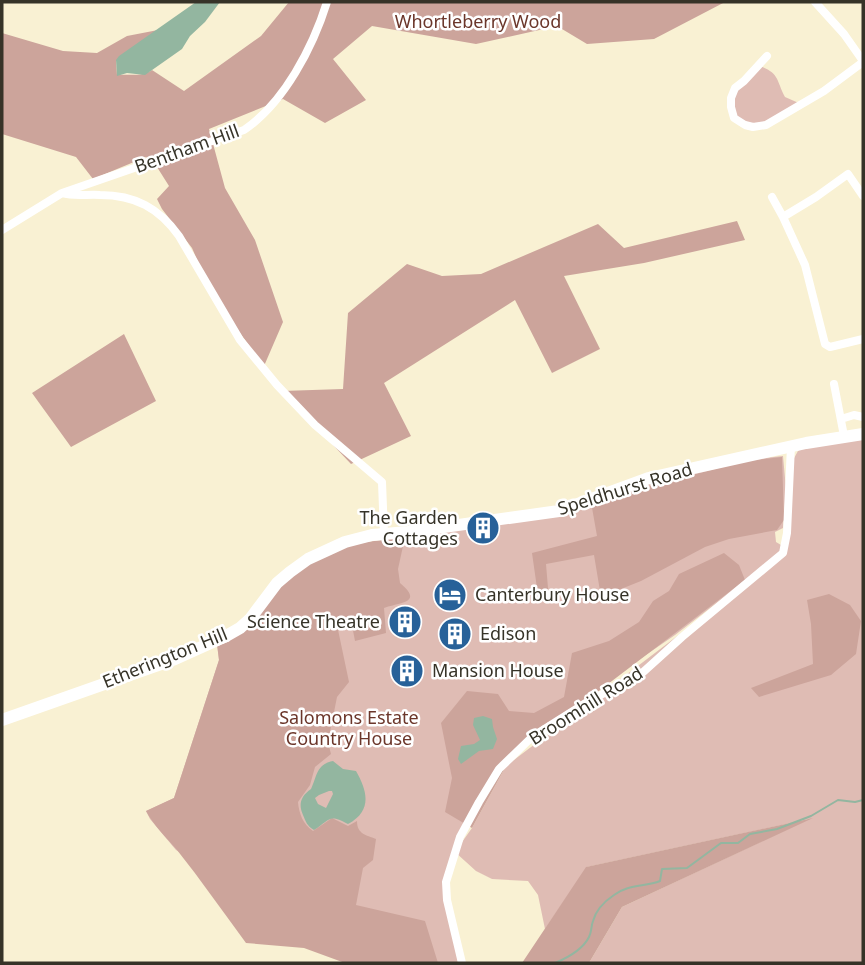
<svg xmlns="http://www.w3.org/2000/svg" width="865" height="965" font-family="'Noto Sans',sans-serif">
	<style>
		.green { fill: #dfbcb4 }
		.forest { fill: #cca49b }
		.water { fill: #93b6a0; fill-rule: evenodd }
		.lines { fill: none; stroke-linecap: round; stroke-linejoin: round }
		.stream { stroke: #93b6a0; stroke-width: 2 }
		.street { stroke: #fff; stroke-width: 8 }
		.secondary { stroke: #fff; stroke-width: 12 }
		.labels { text-anchor: middle; stroke-width: 5; stroke-linejoin: round; paint-order: stroke }
		.park-label { font-size: 18px; fill: #6b362a; stroke: #fff }
		.street-label { font-size: 18px; fill: #363328; stroke: #fff }
		.poi-label { font-size: 18px; fill: #363328; stroke: #fff; text-anchor: start }
	</style>
	<rect width="100%" height="100%" fill="#f9f1d3"/>
	<path class="green" d="M760,66C780,74 776,80 785,97L801,104L753,127L734,118L731,98Z
		M863,439V963H589L622,907L809,819L587,867L545,929L538,895L528,881L492,879L476,871L455,852L472,828L506,766L784,555L793,460L798,451L806,446Z
		M783,456L786,489L783,528L775,532L776,542L781,545L779,555L675,635L605,683L499,766L444,878L458,963H359L176,850L150,819L146,811L174,798L219,660L217,644L336,550L462,528L745,460Z"/>
	<path class="forest" d="M289,2H725L654,39L587,44L557,26L476,44L372,26L333,59L366,100L325,123L283,99L209,129L225,188L255,240L283,322L264,366L213,296L192,248L162,209L157,199L169,186L157,167L146,157L93,179L76,157L2,134V33L63,51L97,53L127,36L158,30L116,61L117,75C129,74 143,77 152,70L184,91L261,36Z
		M737,221L745,240L644,263L564,276L600,349L552,373L515,300L384,383L411,436L351,464L282,391L343,389L348,313L407,264L442,276L481,274L598,224L624,248Z
		M124,334L156,401L71,447L32,393Z
		M782,457L784,520L777,530L729,539L705,547L641,581L601,597L594,555L546,564L549,600L539,602L532,553L597,536L591,502L745,461Z
		M405,537L398,569L400,583C424,603 400,602 384,608L386,633L355,641L351,620L337,625L349,682L337,697L328,742L331,754L315,767L310,785L298,802C299,814 303,824 313,831L332,818L348,826L357,821C357,834 366,835 376,839L373,860L363,868L356,905L425,921L438,963H345L304,948L246,943C223,912 201,880 177,850C166,837 154,826 146,811L174,798L219,660L217,644L303,567L351,544Z
		M724,553L739,565L745,580L521,750L506,766L472,828L445,812L452,778L441,723L467,691L498,694L509,711L534,713L564,697L572,653L609,641L639,622L653,601L669,591L679,574Z
		M829,594L850,605L861,621L856,654L831,675L759,697L751,688L813,664L811,624L807,600Z
		M813,818L622,907L589,963H522L586,867Z"/>
	<path class="water" d="M196,2H220L205,22L190,36L182,49L145,75L127,73L117,76L116,60L119,56Z
		M483,716L492,719L493,727L497,739L493,749L479,751L461,764L458,759L461,746L474,744L480,740L473,725L474,718Z
		M333,761L343,769L356,771C368,792 372,811 348,824C328,813 330,820 314,830C307,826 306,822 303,815C298,804 301,796 311,789C317,777 316,764 333,761ZM329,791H332L333,794L326,808L318,804L315,798L319,795Z"/>
	<g class="lines">
		<path class="stream" d="M555,963C567,958 583,949 589,937C592,931 591,926 593,921C596,910 605,901 614,895C628,884 645,887 660,881L662,869L687,868L721,843H738L750,834L777,829L811,816L838,800L855,802L863,800"/>
		<path class="street" d="M815,2L844,34L863,61
			M767,56L744,81L735,88L731,98V107L734,118L745,125L753,127L766,125L824,91L863,62
			M62,193C75,197 87,194 100,195C135,195 159,208 179,236L240,340L277,385L315,425L382,482L384,534
			M863,196L848,174L816,197L783,217L805,265L825,344L830,347L863,339
			M772,197L783,217
			M2,230L62,193L244,130C284,103 313,47 327,2
			M834,384L844,436
			M841,419L854,415L863,417
			M462,963L447,900L446,882L460,837L479,802L499,769L532,737L589,701L641,674L682,637L783,553L787,533L791,446"/>
		<path class="secondary" d="M2,720L175,659L226,636L240,628L250,619L277,583L290,572L308,559L345,542L372,535L408,532L559,511L649,478L806,443L863,434"/>
	</g>
	<defs>
		<symbol id="building-disc" viewBox="-11 -11 22 22"><circle r="9.5" fill="#276199" stroke="#fff"/><path d="M-4-6H4V6H1V3H-1V6H-4ZM-2.5-4.3h1.7v1.8h-1.7ZM.8-4.3h1.7v1.8H.8ZM-2.5-1h1.7V.8h-1.7ZM.8-1h1.7V.8H.8Z" fill="#fff"/></symbol>
		<symbol id="hotel-disc" viewBox="-11 -11 22 22"><circle r="9.5" fill="#276199" stroke="#fff"/><path d="M-6-4.5h1.5V1H6V5H4.5V3h-9V5H-6ZM-4 0a1.8 1.8 0 1 1 3.6 0ZM.5 0V-2.5h3Q6-2.5 6 0Z" fill="#fff"/></symbol>
	</defs>
	<g fill-rule="evenodd">
		<use href="#building-disc" x="464" y="509" width="38" height="38"/>
		<use href="#hotel-disc" x="431" y="576" width="38" height="38"/>
		<use href="#building-disc" x="386" y="603" width="38" height="38"/>
		<use href="#building-disc" x="436" y="615" width="38" height="38"/>
		<use href="#building-disc" x="388" y="652" width="38" height="38"/>
	</g>
	<g class="labels">
		<g class="park-label">
			<text x="478" y="28">Whortleberry Wood</text>
			<text x="349" y="724">Salomons Estate<tspan x="349" dy="21">Country House</tspan></text>
		</g>
		<g class="street-label">
			<text transform="translate(187 149) rotate(-20)" y="6">Bentham Hill</text>
			<text transform="translate(625 489) rotate(-17)" y="6">Speldhurst Road</text>
			<text transform="translate(165 658) rotate(-22)" y="6">Etherington Hill</text>
			<text transform="translate(586 706) rotate(-32)" y="6">Broomhill Road</text>
		</g>
		<g class="poi-label">
			<text x="458" y="524" text-anchor="end">The Garden<tspan x="458" dy="21">Cottages</tspan></text>
			<text x="475" y="601">Canterbury House</text>
			<text x="380" y="628" text-anchor="end">Science Theatre</text>
			<text x="480" y="640">Edison</text>
			<text x="432" y="677">Mansion House</text>
		</g>
	</g>
	<rect width="865" height="965" fill="none" stroke="#363328" stroke-width="7"/>
</svg>
